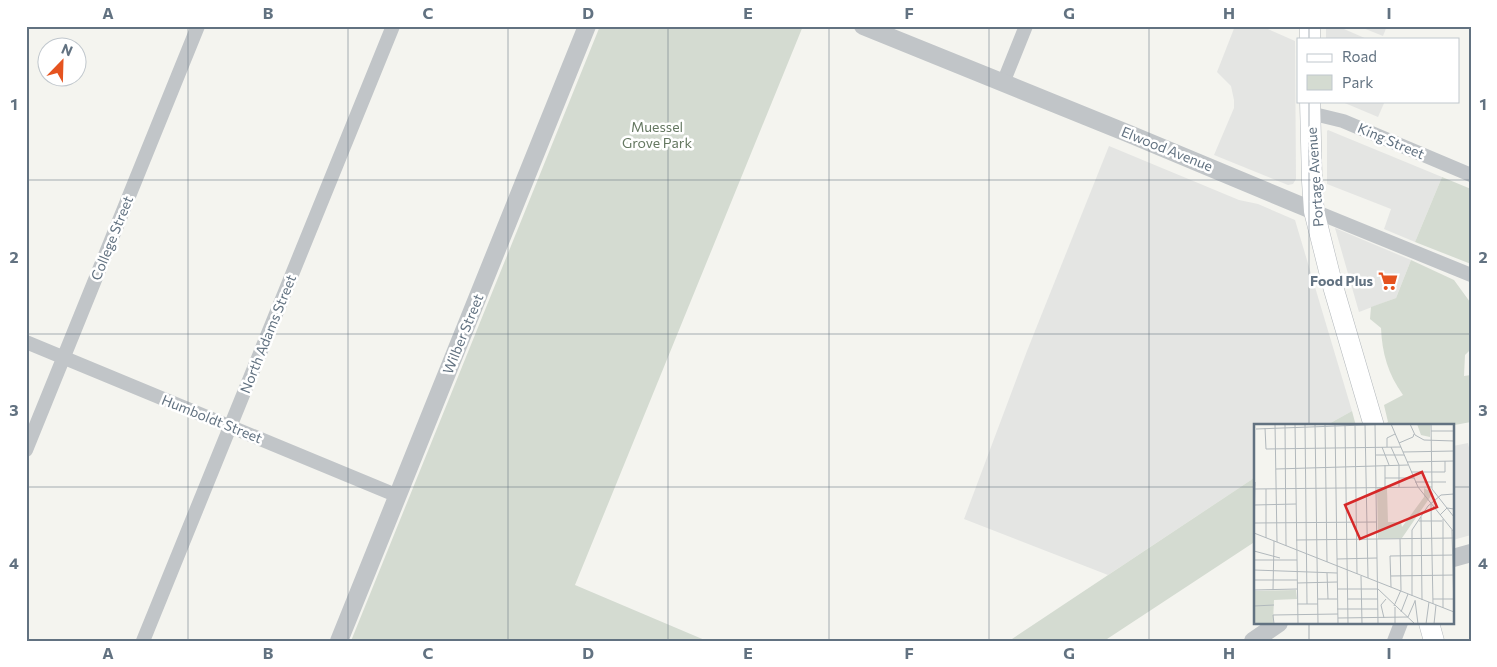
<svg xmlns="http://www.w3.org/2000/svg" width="1497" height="667" font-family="Commissioner,sans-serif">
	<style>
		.built { fill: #e4e5e3 }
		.green { fill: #d4dbd1 }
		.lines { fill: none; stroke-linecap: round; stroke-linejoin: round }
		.secondary-casing { stroke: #b3b8bc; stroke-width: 21 }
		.minor { stroke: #c1c5c8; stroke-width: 14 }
		.tertiary { stroke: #c1c5c8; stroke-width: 18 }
		.secondary { stroke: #fff; stroke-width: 20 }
		.grid { fill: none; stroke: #627281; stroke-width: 1; stroke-opacity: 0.55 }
		.labels { text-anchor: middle; stroke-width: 5; stroke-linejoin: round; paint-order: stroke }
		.park-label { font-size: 14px; fill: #657861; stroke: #fff }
		.street-label { font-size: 14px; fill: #627281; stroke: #fff }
		.poi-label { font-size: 14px; font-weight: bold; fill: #627281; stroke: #fff; text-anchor: end }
		.inset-road { fill: none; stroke: #b1b8bc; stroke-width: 1 }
		.view { fill: #d62828; fill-opacity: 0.15; stroke: #d62828; stroke-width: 2.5 }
		.inset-edge { fill: none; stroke: #627281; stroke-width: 2.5 }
		.neatline { fill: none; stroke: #627281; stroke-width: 2 }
		.grid-label { font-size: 16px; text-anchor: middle; font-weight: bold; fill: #627281 }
	</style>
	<rect width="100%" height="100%" fill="#f4f4ef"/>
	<path class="built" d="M1235,26H1261L1295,41L1296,179L1293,184L1288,185L1214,155L1234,108V100L1231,86L1217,72Z
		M1326,26H1337L1367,39H1326Z
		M1358,26H1387L1383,36Z
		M1340,101H1385L1378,117Z
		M1328,130L1442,177L1415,242L1384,229L1391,209L1327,184V131Z
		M1109,146L1239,200L1258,204L1295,220L1352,411L1325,426H1256V475L1251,480L1108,575L964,519L1027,351Z
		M1335,228L1411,260L1396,298L1359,312Z
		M1468,443L1471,457V535L1453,540V446Z"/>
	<path class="green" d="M600,26H803L575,585L707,641H351Z
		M1442,177L1471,189V264L1415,242Z
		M1411,260L1454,280L1470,302L1471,349L1465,355L1464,376L1471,375V422L1449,426H1383L1388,422L1384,405L1403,395C1388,374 1382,353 1381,328L1370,319L1371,307L1396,298Z
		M1352,411L1356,426H1325Z
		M1256,475V541L1104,641H1009L1251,480Z"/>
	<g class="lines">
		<defs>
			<path id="secondary" d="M1310,26V39
				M1310,101L1312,181L1314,211L1332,283L1374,426
				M1429,623L1434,641"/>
		</defs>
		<use href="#secondary" class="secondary-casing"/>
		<path class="minor" d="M1003,83L1026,26
			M1310,113L1343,121L1471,175
			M1314,211L1471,275
			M26,342L398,496
			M26,450L198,26
			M143,641L393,26
			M1394,641L1401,623"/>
		<path class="tertiary" d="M863,26L1127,133L1314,211
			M1453,558L1471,553
			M339,641L587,26
			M1253,641L1279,623"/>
		<use href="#secondary" class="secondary"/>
	</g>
	<path class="grid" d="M188,26V641M348,26V641M508,26V641M668,26V641M829,26V641M989,26V641M1149,26V641M1309,26V39M1309,101V426M26,180H1471M26,334H1471M26,487H1256M1453,487H1471M1309,623V641"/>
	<defs>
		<symbol id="supermarket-bare" viewBox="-9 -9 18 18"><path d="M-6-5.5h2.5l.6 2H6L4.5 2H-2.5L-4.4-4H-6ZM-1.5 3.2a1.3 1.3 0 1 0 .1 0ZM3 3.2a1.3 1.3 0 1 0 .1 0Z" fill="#e5531f" stroke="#fff" stroke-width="2.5" paint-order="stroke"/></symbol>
	</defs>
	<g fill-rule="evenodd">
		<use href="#supermarket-bare" x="1374" y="267" width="28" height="28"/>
	</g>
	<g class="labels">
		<g class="park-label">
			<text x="657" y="132">Muessel<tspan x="657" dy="16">Grove Park</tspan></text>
		</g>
		<g class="street-label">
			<text transform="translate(1391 141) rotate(23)" y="5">King Street</text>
			<text transform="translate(1167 149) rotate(22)" y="5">Elwood Avenue</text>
			<text transform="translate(1315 177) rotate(-94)" y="5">Portage Avenue</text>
			<text transform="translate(112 238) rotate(-68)" y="5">College Street</text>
			<text transform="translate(268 334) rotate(-68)" y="5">North Adams Street</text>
			<text transform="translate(463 334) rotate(-68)" y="5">Wilber Street</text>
			<text transform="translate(212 419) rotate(22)" y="5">Humboldt Street</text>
		</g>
		<g class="poi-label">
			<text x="1373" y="286">Food Plus</text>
		</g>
	</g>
	<g transform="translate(1254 424)">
		<rect width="200" height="200" fill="#f4f4ef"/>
		<path d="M163,0H176V13L167,11ZM123,64H133L134,98H147L148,103L170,73V64L179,69L148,114L124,115ZM42,166L43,175L20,176L19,199H0V167Z" fill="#d4dbd1"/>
		<path class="inset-road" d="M21,0L23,118M31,0L32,122M41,0L44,200M51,0L53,180M61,0L64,200M71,0L73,138M81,0L84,200M91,0L94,200M101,0L103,150M111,0L114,154M121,0L124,200M137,0L164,63L200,108M156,0L161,11L170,16L200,17M177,0L178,65L200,93M11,4L12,25L147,23M2,5L136,0M177,7H200M145,19L159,13L160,10M128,23L135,41M133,23V14L141,10M137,23L145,41V63M149,28L200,27M122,31H150M153,38L200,37M131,41V64M22,45L154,41M157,48H191V37M131,54H160M161,58H192M0,65L178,63M12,65V114M177,80L179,180M0,81L42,80M186,91L193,84L200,85M167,93L168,176M189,95V184M165,97H188M0,99L123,98M198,106L200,188M0,109L200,188M0,115L1,58M42,116L200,114M0,127L26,134M83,135L123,134M0,136H43M0,146L83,149M73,149L74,175M107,152L108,200M137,152L200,151M0,156H43M43,159L83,158M137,163L136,132L200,131M83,165H124M124,165L161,200M0,166L43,165M19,166L20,117M158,172V106L174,82L187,71L200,70M64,175H83M93,175H124M179,175H200M161,176L164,200M43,180H64M0,182L20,181M140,182L147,166L146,115M141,183V200M83,185H124M147,188L154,170M154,193L161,177M84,194L154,193M130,194L127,181L132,175M20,200L19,191L84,190M172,200L175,178M180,200L182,181"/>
		<path class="view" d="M168,48L183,83L106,115L91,81Z"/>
		<rect width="200" height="200" class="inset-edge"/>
	</g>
	<rect width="1497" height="667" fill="none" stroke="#ffffff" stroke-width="55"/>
	<rect x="1297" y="38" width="162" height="65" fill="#ffffff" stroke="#c0c7cd"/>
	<rect x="1307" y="54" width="25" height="8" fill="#ffffff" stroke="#c0c7cd"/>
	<text x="1342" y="62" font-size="15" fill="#627281">Road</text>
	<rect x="1307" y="75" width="25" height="15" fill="#d4dbd1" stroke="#c0c7cd"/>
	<text x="1342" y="88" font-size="15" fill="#627281">Park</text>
	<g transform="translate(62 62) rotate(23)"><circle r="24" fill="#ffffff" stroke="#c0c7cd"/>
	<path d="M0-4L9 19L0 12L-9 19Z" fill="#e5531f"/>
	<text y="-8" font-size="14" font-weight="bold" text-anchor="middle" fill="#627281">N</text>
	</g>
	<rect x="28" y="28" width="1442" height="612" class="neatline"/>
	<g class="grid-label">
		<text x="108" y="19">A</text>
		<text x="268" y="19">B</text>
		<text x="428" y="19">C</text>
		<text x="588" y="19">D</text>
		<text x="748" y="19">E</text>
		<text x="909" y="19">F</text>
		<text x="1069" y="19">G</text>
		<text x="1229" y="19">H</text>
		<text x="1389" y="19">I</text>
		<text x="14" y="110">1</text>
		<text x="1483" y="110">1</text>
		<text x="14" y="263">2</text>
		<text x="1483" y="263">2</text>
		<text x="14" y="416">3</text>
		<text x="1483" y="416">3</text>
		<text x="14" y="569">4</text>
		<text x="1483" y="569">4</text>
		<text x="108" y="659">A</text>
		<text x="268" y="659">B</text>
		<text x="428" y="659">C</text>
		<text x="588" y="659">D</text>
		<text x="748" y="659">E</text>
		<text x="909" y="659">F</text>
		<text x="1069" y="659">G</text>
		<text x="1229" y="659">H</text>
		<text x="1389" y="659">I</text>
	</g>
</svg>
